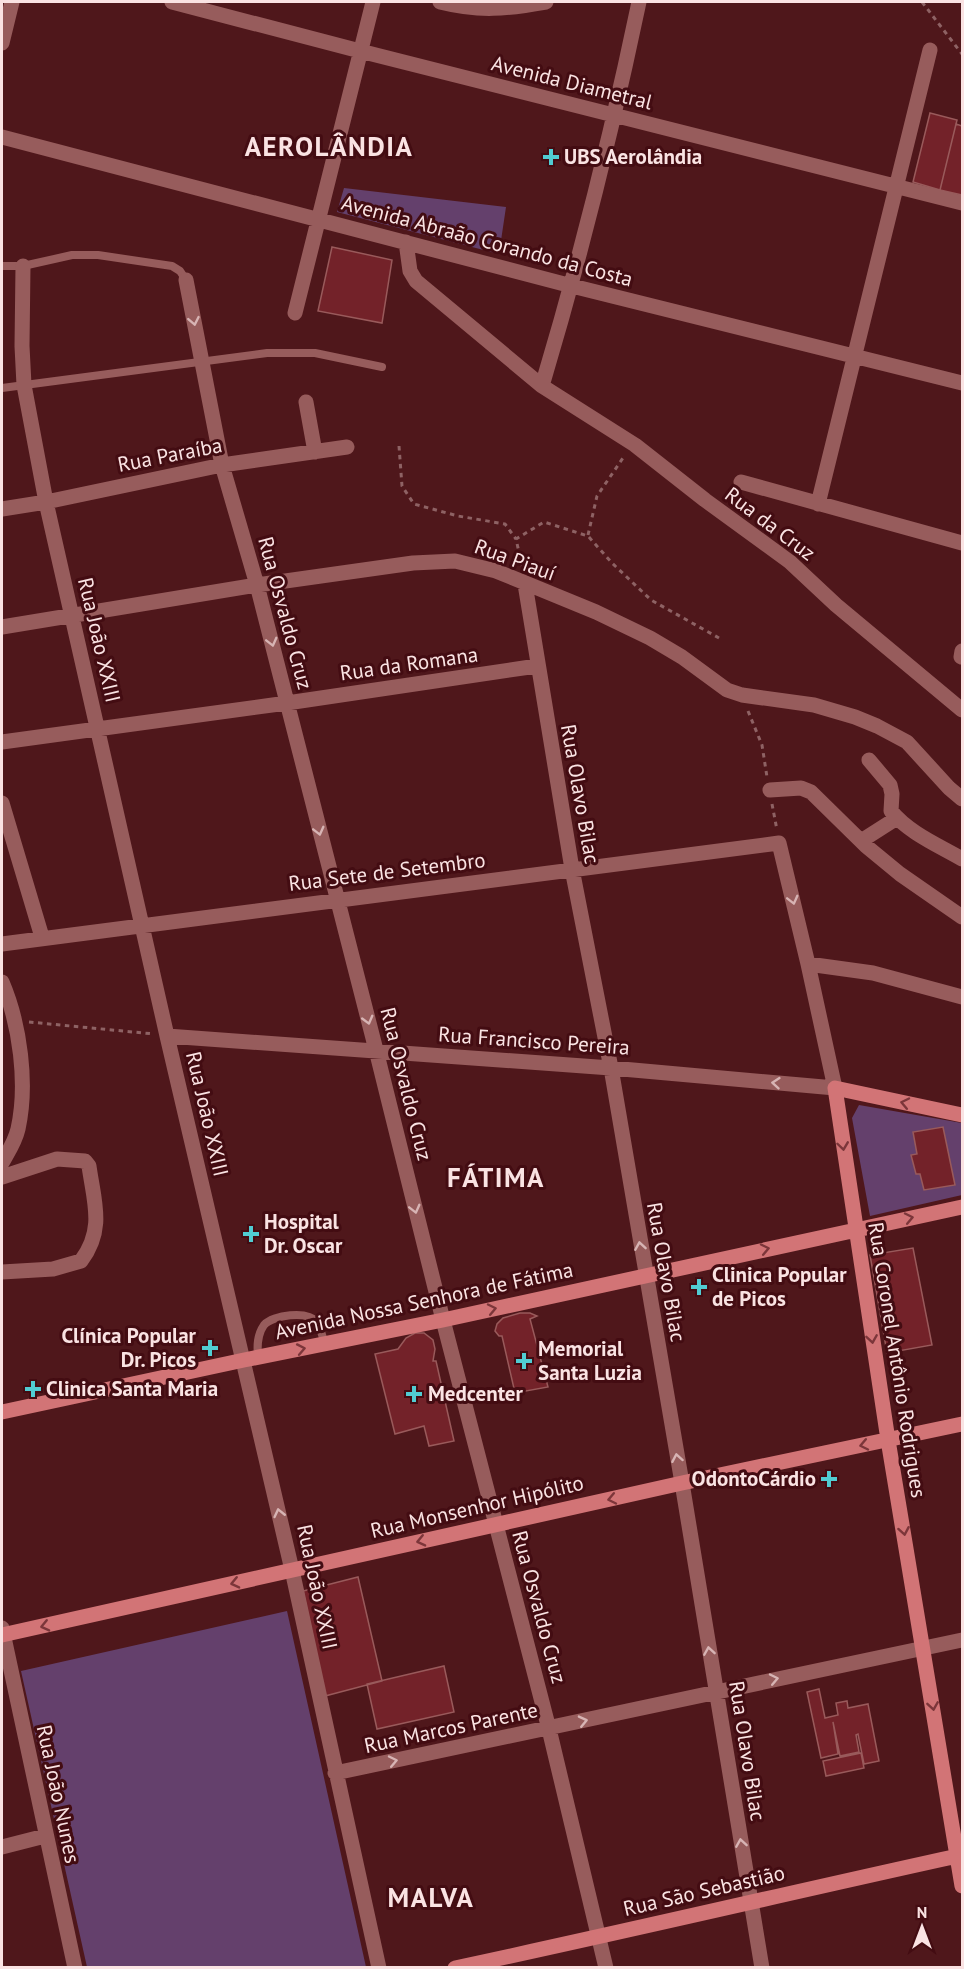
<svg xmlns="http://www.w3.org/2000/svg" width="964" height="1969" font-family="'PT Sans',sans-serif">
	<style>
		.green { fill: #64406c }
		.building { fill: #732229; stroke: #995a5b; stroke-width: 1.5 }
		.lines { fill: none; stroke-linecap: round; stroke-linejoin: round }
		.path { stroke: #8e6264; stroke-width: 3; stroke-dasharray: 4.5 4.5; stroke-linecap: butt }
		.lane { stroke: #975c5c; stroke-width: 8 }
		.street { stroke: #975c5c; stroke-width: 15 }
		.secondary { stroke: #d27476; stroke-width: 15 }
		.oneway { stroke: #d7b4b4 }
		.oneway2 { stroke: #7c363a }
		.poi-dot { fill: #51ccd2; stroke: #430c12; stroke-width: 2 }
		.labels { text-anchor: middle; stroke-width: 6; stroke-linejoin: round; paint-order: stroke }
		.street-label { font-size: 21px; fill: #fae3e3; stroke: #430c12 }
		.poi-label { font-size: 21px; font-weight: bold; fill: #fae3e3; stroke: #430c12; text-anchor: start }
		.district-label { font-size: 27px; font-weight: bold; letter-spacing: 1.5px; fill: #fae3e3; stroke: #430c12 }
	</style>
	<rect width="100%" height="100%" fill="#4f171b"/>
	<path class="green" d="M344,188L506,207L499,254L337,212Z
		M859,1105L962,1123V1195L870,1216L852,1118Z
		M287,1611L366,1967H87L21,1671Z"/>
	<path class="building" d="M930,113L957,120L940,190L913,182Z
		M956,124L962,126V195L940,190Z
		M332,247L392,260L382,323L318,311Z
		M943,1127L955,1185L924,1190L920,1174H916L911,1155L917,1154L913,1132Z
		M913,1248L932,1345L887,1353L870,1255Z
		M520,1313H530L537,1316L530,1319L548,1387L515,1393L502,1336H499L495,1331L497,1324L503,1318Z
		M415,1333H424L433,1340L435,1349L433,1361H436L454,1441L429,1446L424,1426L395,1434L375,1354L398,1349L406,1338Z
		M358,1577L382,1681L325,1696L303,1591Z
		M444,1666L454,1712L377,1729L367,1684Z
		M819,1689L825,1718L838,1715L836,1703L847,1701L848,1708L868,1704L879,1761L864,1764L858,1734L856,1735L859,1752L840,1756L833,1722L838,1754L821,1758L807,1692Z
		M861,1753L864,1768L826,1776L823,1761Z"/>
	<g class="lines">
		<path class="path" d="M922,2L962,54
			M399,446L402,486L414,504L458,516L505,524L516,539
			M588,535L597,496L625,455
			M522,566L516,539L544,522L588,536L612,563L651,600L719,638
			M748,711L762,745L767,777
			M772,804L777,830
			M29,1022L154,1034"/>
		<path class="lane" d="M2,266H23L72,255H98L172,266L180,271L186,280
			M2,388L267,353H315L382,367
			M258,1357C257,1346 257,1335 264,1325C273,1315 307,1310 317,1322C321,1328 322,1337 325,1344"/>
		<path class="street" d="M172,2L360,51L962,203
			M440,2C480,12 506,9 546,2
			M2,43L12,2
			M2,137L572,286L962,383
			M406,242L410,271L416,281L542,386L635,445L705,500L790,562L836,605L962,710
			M23,266L22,346L24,385L46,502L167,1036L292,1570L379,1968
			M186,280L222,465L257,585L376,1050L443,1320L549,1729L606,1968
			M295,313L373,2
			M542,386C580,259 612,131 639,2
			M306,402L315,452
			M741,482L962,543
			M818,504L930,50
			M2,509L46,502L222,465L347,447
			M525,584L572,869L611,1068L682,1483L762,1968
			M2,627L257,585L413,563L455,561L496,571L596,612L650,638L682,657L727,690L742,695L814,705L855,717L877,726L907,742L949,788L962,799
			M961,657L962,651
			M2,742L287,703L537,666
			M869,760L890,785L892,794L891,811C909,833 938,845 962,859
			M770,790L801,788L811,792L866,846L900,874L962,917
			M2,803L42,937
			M861,841L897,818
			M2,944L779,843L808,964L835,1088L611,1068L167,1036
			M808,964L873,973L962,997
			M2,982C20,1024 28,1084 18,1129C15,1142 8,1152 2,1163
			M2,1177L57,1159L85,1161L89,1166C94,1202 105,1229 81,1261L53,1269L2,1272
			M2,1628L75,1968
			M335,1773L962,1640
			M2,1847L45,1836"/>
		<path class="secondary" d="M962,1115L835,1088L888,1440L962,1886
			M2,1412L244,1360L443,1320L962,1207
			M2,1635L682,1483L962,1424
			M455,1968C624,1932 793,1892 962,1855"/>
	</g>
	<defs><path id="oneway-chevron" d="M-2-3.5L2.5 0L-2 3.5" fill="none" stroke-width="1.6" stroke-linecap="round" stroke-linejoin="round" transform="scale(1.5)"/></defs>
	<g class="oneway">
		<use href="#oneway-chevron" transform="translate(194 321) rotate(79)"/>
		<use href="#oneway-chevron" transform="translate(272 642) rotate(76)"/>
		<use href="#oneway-chevron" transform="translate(319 831) rotate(76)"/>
		<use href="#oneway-chevron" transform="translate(793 900) rotate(76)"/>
		<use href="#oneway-chevron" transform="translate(368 1020) rotate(75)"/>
		<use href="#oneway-chevron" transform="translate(776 1083) rotate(-175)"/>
		<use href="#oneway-chevron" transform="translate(415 1209) rotate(76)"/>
		<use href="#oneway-chevron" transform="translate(640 1246) rotate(-99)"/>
		<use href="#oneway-chevron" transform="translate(677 1458) rotate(-100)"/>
		<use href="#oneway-chevron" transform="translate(279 1513) rotate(-103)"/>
		<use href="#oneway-chevron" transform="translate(709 1651) rotate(-99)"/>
		<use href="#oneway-chevron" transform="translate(774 1679) rotate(-12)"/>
		<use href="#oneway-chevron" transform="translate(583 1721) rotate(-13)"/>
		<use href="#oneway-chevron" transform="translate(393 1761) rotate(-12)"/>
		<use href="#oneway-chevron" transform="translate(741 1843) rotate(-99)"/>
	</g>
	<g class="oneway2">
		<use href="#oneway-chevron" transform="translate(905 1103) rotate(-168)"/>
		<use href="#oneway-chevron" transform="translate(843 1146) rotate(82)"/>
		<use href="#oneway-chevron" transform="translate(909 1218) rotate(-12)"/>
		<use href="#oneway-chevron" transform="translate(765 1249) rotate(-12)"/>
		<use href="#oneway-chevron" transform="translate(492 1309) rotate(-12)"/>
		<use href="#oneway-chevron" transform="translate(872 1339) rotate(81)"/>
		<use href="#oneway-chevron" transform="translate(301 1349) rotate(-11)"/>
		<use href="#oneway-chevron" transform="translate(864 1445) rotate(168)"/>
		<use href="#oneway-chevron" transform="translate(612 1499) rotate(168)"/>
		<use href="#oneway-chevron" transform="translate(904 1531) rotate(80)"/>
		<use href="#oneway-chevron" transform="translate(421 1541) rotate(167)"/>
		<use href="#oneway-chevron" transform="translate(235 1583) rotate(167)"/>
		<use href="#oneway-chevron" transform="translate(45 1626) rotate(167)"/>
		<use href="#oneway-chevron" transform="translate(933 1706) rotate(81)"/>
	</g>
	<g class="poi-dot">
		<path d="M548 148h6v6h6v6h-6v6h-6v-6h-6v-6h6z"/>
		<path d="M248 1225h6v6h6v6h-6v6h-6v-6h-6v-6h6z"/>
		<path d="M696 1278h6v6h6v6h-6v6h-6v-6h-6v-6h6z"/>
		<path d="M207 1339h6v6h6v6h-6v6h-6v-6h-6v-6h6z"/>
		<path d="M521 1352h6v6h6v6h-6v6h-6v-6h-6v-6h6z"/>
		<path d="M30 1380h6v6h6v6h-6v6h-6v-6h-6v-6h6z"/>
		<path d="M411 1385h6v6h6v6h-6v6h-6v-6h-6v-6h6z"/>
		<path d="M826 1470h6v6h6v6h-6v6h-6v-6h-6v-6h6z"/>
	</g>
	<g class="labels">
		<g class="street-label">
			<text transform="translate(572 83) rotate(14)" y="7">Avenida Diametral</text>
			<text transform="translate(487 241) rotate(15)" y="7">Avenida Abraão Corando da Costa</text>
			<text transform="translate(170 455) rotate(-11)" y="7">Rua Paraíba</text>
			<text transform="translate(770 524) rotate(37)" y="7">Rua da Cruz</text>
			<text transform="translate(515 560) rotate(20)" y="7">Rua Piauí</text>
			<text transform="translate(285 613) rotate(75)" y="7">Rua Osvaldo Cruz</text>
			<text transform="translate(99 640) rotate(77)" y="7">Rua João XXIII</text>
			<text transform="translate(409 664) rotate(-8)" y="7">Rua da Romana</text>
			<text transform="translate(580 794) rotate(80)" y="7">Rua Olavo Bilac</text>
			<text transform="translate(387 872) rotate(-7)" y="7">Rua Sete de Setembro</text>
			<text transform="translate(534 1041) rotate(4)" y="7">Rua Francisco Pereira</text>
			<text transform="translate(406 1084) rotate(76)" y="7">Rua Osvaldo Cruz</text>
			<text transform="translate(207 1114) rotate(77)" y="7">Rua João XXIII</text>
			<text transform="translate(666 1272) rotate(80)" y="7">Rua Olavo Bilac</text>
			<text transform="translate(424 1301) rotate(-12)" y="7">Avenida Nossa Senhora de Fátima</text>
			<text transform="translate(897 1360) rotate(81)" y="7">Rua Coronel Antônio Rodrigues</text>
			<text transform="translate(477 1507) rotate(-13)" y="7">Rua Monsenhor Hipólito</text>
			<text transform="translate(317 1587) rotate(78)" y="7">Rua João XXIII</text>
			<text transform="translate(539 1607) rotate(75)" y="7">Rua Osvaldo Cruz</text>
			<text transform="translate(451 1728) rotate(-12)" y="7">Rua Marcos Parente</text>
			<text transform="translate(747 1751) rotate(81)" y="7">Rua Olavo Bilac</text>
			<text transform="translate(58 1794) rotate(78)" y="7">Rua João Nunes</text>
			<text transform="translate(704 1891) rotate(-13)" y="7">Rua São Sebastião</text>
		</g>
		<g class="poi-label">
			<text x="564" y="164">UBS Aerolândia</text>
			<text x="264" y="1229">Hospital<tspan x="264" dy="24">Dr. Oscar</tspan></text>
			<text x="712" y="1282">Clinica Popular<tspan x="712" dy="24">de Picos</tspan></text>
			<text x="196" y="1343" text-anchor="end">Clínica Popular<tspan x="196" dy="24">Dr. Picos</tspan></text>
			<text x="538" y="1356">Memorial<tspan x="538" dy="24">Santa Luzia</tspan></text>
			<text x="46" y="1396">Clinica Santa Maria</text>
			<text x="428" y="1401">Medcenter</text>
			<text x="816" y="1486" text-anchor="end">OdontoCárdio</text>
		</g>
		<g class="district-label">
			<text x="329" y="156">AEROLÂNDIA</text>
			<text x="496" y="1187">FÁTIMA</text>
			<text x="431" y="1907">MALVA</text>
		</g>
	</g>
	<rect width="964" height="1969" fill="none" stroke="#fae3e3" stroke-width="6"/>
	<g transform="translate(922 1927)" stroke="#430c12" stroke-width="4.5" paint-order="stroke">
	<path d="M0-4.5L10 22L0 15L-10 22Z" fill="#fae3e3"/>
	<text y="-9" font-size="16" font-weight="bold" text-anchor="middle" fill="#fae3e3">N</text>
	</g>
</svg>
